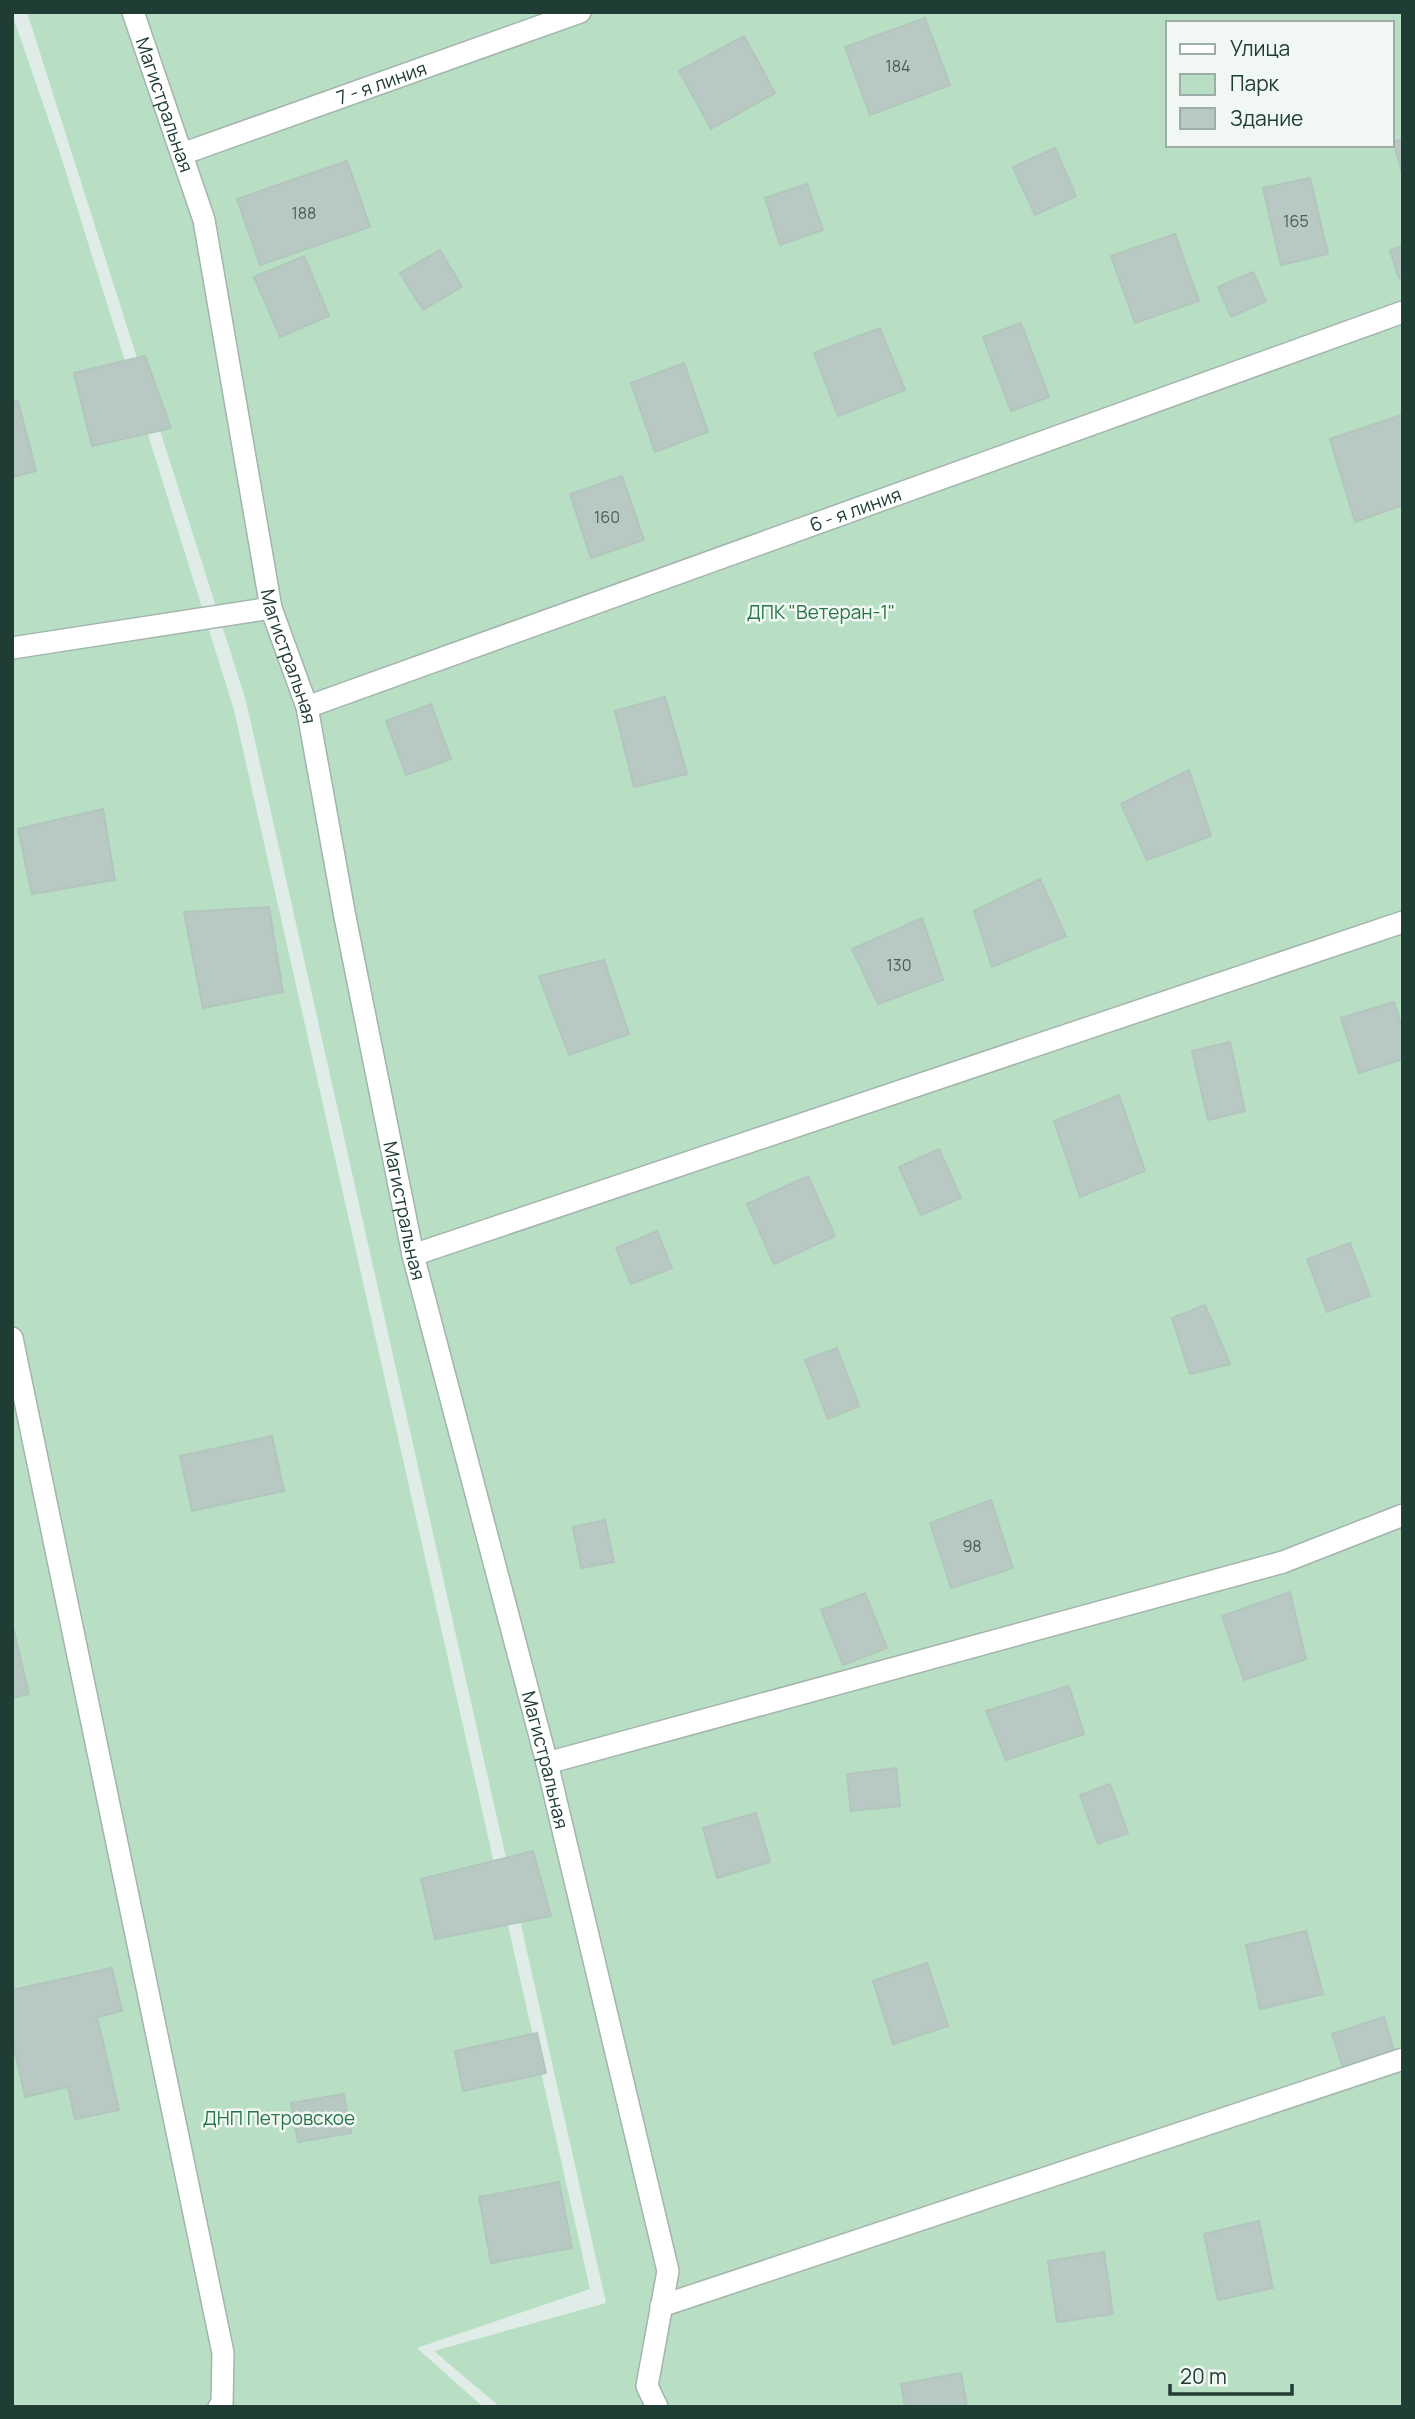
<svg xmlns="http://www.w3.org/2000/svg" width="1415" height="2419" font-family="Manrope,sans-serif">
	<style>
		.green { fill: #b8dec3; fill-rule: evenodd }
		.building { fill: #b8c9c3; stroke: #b2c5be; stroke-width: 2 }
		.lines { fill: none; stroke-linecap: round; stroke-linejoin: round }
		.minor-casing { stroke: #a3b4ae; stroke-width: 24 }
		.minor { stroke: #fff; stroke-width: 21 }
		.labels { text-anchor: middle; stroke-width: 5; stroke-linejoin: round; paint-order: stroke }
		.number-label { font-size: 16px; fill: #466058 }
		.street-label { font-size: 19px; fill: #203d35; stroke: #f1f8f4 }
		.park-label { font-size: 19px; fill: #297547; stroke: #f1f8f4 }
	</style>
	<rect width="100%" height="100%" fill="#e0ece7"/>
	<path class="green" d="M27,12H1403V2407H500L434,2351L606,2303L246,701ZM1168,23H1392V145H1168Z
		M12,14L59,150L234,710L590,2289L417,2348L483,2407H12Z"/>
	<path class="building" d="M925,18L950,85L870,115L845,47Z
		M744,36L775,93L711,129L679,71Z
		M1403,139V175L1393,142Z
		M1055,148L1076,196L1035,215L1013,167Z
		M347,161L370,227L260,265L237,199Z
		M1310,178L1328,254L1281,265L1263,188Z
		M807,184L823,230L780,245L765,198Z
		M1175,234L1199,301L1135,323L1111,256Z
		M1403,246V277L1399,278L1390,250Z
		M440,250L462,287L423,310L400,273Z
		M304,256L329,316L280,337L254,277Z
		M1253,272L1266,301L1231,317L1218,287Z
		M1021,323L1049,397L1011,411L983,337Z
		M880,328L905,390L838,416L814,353Z
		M145,356L171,428L92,446L74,373Z
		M684,363L708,432L655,452L631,383Z
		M18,401L36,471L12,477V402Z
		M1402,415L1403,505L1355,522L1330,439Z
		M622,476L644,540L591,558L570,494Z
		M665,697L687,774L634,787L615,711Z
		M431,704L451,759L406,775L386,721Z
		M1189,770L1211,836L1147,860L1121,804Z
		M103,809L115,880L32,894L18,829Z
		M1040,879L1066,936L992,967L974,911Z
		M269,907L283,992L203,1008L184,912Z
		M922,918L943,980L878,1004L852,949Z
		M604,960L629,1034L569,1055L539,976Z
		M1394,1002L1403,1030V1059L1359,1073L1341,1018Z
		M1230,1042L1245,1111L1208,1120L1192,1051Z
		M1119,1095L1145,1171L1080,1197L1054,1121Z
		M939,1149L961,1198L921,1215L899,1167Z
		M808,1176L835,1236L774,1264L747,1204Z
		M657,1231L672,1268L631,1284L616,1248Z
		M1350,1243L1370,1296L1327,1312L1307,1259Z
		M1205,1305L1230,1364L1190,1374L1172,1318Z
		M837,1348L859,1406L828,1419L805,1360Z
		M272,1436L284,1491L192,1511L180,1456Z
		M991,1500L1013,1568L951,1588L930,1523Z
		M605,1520L614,1562L581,1568L573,1527Z
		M1290,1592L1306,1659L1244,1680L1222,1616Z
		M865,1593L887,1648L843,1665L821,1610Z
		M12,1623L29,1694L12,1698Z
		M1069,1686L1084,1734L1006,1760L986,1711Z
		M896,1768L900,1806L851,1811L847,1774Z
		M1110,1784L1128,1833L1098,1844L1080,1795Z
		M756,1813L770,1862L717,1878L703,1828Z
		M533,1851L551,1916L435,1939L421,1879Z
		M1306,1931L1323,1994L1260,2009L1246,1945Z
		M927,1963L948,2026L893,2044L873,1981Z
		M112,1968L122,2011L97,2017L119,2110L75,2119L68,2087L25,2097L12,2038V1990Z
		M1384,2017L1397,2061L1346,2077L1332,2034Z
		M537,2033L546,2073L463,2091L455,2051Z
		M344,2094L351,2133L298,2142L291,2103Z
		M559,2182L572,2248L491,2263L479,2197Z
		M1259,2221L1273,2288L1218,2300L1204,2234Z
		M1104,2252L1113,2314L1057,2322L1048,2261Z
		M961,2373L967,2407H905L901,2384Z"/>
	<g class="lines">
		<defs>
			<g id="minor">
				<path id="s1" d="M133,12L204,220L271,608L307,707L345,917L413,1255L547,1763L668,2271L647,2386L657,2407"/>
				<path id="s2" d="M182,154L580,12"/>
				<path d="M12,648L271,608"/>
				<path id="s3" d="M307,707L1403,312"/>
				<path d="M413,1255L1403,922"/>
				<path d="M12,1338L223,2353L222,2404L219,2407"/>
				<path d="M547,1763L1283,1562L1403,1515"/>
				<path d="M661,2306L1403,2059"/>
			</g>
		</defs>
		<use href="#minor" class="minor-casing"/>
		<use href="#minor" class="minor"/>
	</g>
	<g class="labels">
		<g class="number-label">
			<text x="898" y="72">184</text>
			<text x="304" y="219">188</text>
			<text x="1296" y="227">165</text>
			<text x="607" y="523">160</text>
			<text x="899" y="971">130</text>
			<text x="972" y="1552">98</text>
		</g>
		<g class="street-label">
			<text dy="7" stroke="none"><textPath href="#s2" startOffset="212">7 - я линия</textPath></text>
			<text dy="7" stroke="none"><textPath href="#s1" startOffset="98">Магистральная</textPath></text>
			<text dy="7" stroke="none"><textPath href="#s3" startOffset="583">6 - я линия</textPath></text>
			<text dy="7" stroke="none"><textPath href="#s1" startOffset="665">Магистральная</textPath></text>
			<text dy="7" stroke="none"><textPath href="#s1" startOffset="1232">Магистральная</textPath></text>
			<text dy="7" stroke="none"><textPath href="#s1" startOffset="1799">Магистральная</textPath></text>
		</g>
		<g class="park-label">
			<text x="821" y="619">ДПК "Ветеран-1"</text>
			<text x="279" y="2125">ДНП Петровское</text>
		</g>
	</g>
	<rect width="1415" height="2419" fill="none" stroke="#203d35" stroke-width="28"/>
	<rect x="1166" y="21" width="228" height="126" fill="#f1f8f4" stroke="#9dada8" stroke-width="2"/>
	<rect x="1180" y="44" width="35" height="10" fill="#ffffff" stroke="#9dada8" stroke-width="2"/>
	<text x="1230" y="56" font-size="21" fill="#203d35">Улица</text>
	<rect x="1180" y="74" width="35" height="21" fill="#b8dec3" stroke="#9dada8" stroke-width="2"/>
	<text x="1230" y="91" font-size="21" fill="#203d35">Парк</text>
	<rect x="1180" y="108" width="35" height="21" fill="#b8c9c3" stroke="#9dada8" stroke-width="2"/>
	<text x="1230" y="126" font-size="21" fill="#203d35">Здание</text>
	<path d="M1170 2384v10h122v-10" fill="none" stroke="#203d35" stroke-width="3.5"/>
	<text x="1180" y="2384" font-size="21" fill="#203d35" stroke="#f1f8f4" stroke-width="5" paint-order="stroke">20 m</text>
</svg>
